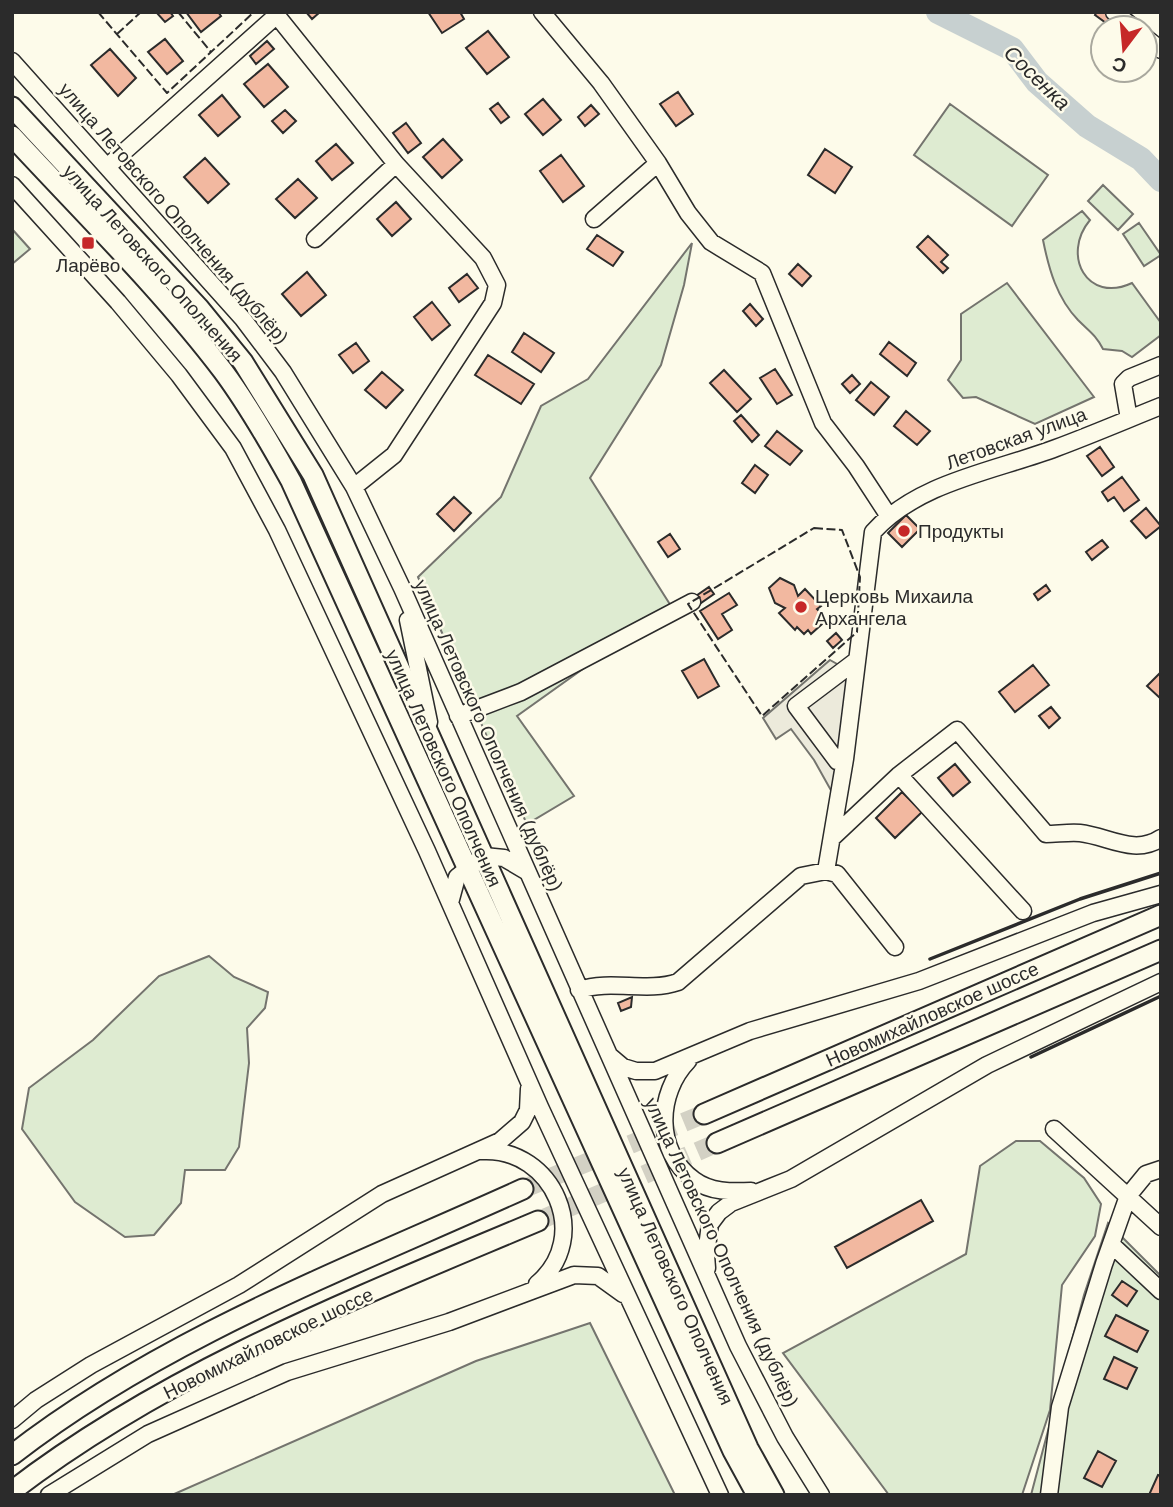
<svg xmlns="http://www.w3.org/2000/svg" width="1173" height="1507" font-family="Helvetica,sans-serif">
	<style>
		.green { fill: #deebd1; stroke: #74746e; stroke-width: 2 }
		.parking { fill: #eceadb; stroke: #74746e; stroke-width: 2 }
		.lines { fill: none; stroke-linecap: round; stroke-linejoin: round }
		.river { stroke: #c7d0d0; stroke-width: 24 }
		.building { fill: #f2b8a0; stroke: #2b2b2b; stroke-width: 2 }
		.major-tunnel { stroke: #d3d1c4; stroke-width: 19; stroke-dasharray: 19 10; stroke-linecap: butt }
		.minor-casing { stroke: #2b2b2b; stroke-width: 19 }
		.major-casing { stroke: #2b2b2b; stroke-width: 23 }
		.minor { stroke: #fdfbea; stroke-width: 16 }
		.major { stroke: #fdfbea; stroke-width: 19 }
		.fence { stroke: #2b2b2b; stroke-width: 2; stroke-dasharray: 9 3.5; stroke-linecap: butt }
		.wall { stroke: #2b2b2b; stroke-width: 3.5 }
		.poi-dot { fill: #c62828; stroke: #fdfbea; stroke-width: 2.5 }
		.labels { text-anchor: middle; stroke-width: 5; stroke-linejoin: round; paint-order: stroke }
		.street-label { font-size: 19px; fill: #2b2b2b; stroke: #fdfbea }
		.poi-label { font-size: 19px; fill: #2b2b2b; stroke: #fdfbea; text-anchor: start }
		.water-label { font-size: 21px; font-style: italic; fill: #2b2b2b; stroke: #fdfbea }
	</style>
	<rect width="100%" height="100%" fill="#fdfbea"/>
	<path class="green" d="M950,104L1048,175L1012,226L914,155Z
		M1103,185L1133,214L1118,230L1088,201Z
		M1082,211L1090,220C1061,255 1087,304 1132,283L1161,323V335L1132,357L1122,351L1103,349C1096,335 1089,331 1078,320C1057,298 1049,270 1043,240Z
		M1139,223L1161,255L1144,266L1123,234Z
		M12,229L30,249L12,264Z
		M692,243L684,285L661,365L590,478L671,606L517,716L574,796L527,824C488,743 454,660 418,577L501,497L541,406L588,379Z
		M1007,283L1094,397L1035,424L976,397L963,398L948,380L961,360V314Z
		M209,956L234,977L268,992L265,1008L247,1028L249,1063L239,1147L225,1170H185L181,1203L154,1235L125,1237L75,1202L22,1129L29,1088L93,1040L159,976Z
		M1016,1141H1040L1084,1178L1101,1204L1095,1236L1062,1285L1050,1410L1022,1495H889L783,1353L966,1254L980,1166Z
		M1108,1223L1161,1276V1495H1031L1084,1295Z
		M590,1323L675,1495H172L476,1361Z"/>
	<path class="parking" d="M830,660L844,668L849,678L833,794L814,760L791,729L776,739L763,718Z"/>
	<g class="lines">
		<path class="river" d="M938,12L1012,49L1037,82L1087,126L1141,159L1161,180"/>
	</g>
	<path class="building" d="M156,12H170L173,16L165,22Z
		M186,12H218L221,16L201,32Z
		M306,12H320L312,19Z
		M428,12H460L464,19L442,33Z
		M1097,12H1105L1118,25L1113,28L1095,15Z
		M488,31L509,57L487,74L466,48Z
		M165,39L183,61L167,74L148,52Z
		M267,41L274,49L256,64L250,56Z
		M110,49L136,78L118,96L91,65Z
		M268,64L288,87L264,107L244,84Z
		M678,92L693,114L676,126L660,104Z
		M222,95L240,117L218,136L199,115Z
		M543,99L561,120L543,135L525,114Z
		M498,103L509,117L501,123L490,109Z
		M591,105L599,114L585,126L578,117Z
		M285,110L296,121L283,133L272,121Z
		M406,123L421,143L408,153L393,133Z
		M443,139L462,160L442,178L423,157Z
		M336,144L353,163L332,180L316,161Z
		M825,149L852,167L835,193L808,175Z
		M561,155L584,186L563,202L540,171Z
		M205,158L229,184L208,203L184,177Z
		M298,179L317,198L295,218L276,199Z
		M396,202L411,219L392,236L377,219Z
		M597,235L623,252L613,266L587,249Z
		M928,236L948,255L941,262L948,268L943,273L917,247Z
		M798,264L811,276L802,286L789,274Z
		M307,272L326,295L301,316L282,294Z
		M467,274L478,288L459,302L449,288Z
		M432,302L450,325L432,340L414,317Z
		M750,304L763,319L756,326L743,311Z
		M524,333L554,353L541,372L512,352Z
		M889,342L916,363L907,376L880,354Z
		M356,343L369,361L353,373L339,355Z
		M488,355L534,384L521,404L475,375Z
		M775,369L792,395L777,404L760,378Z
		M724,370L751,399L737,412L710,383Z
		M382,372L403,390L386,408L365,390Z
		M852,375L860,384L850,393L842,384Z
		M871,382L889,397L874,415L856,400Z
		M906,411L930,431L917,445L894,426Z
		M741,415L759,435L752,442L734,421Z
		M777,431L802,451L790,465L765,446Z
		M1100,447L1114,467L1102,476L1087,456Z
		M755,465L768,475L755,493L742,483Z
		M1122,477L1139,500L1124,511L1114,497L1108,501L1102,492Z
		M454,497L471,513L454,531L437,514Z
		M1146,508L1161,526L1146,538L1131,521Z
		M906,515L920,529L902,547L888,533Z
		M670,534L680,549L668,557L658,542Z
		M1102,540L1108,547L1092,560L1086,552Z
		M780,578L794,585L798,596L805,589L821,606L817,609L824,616L819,620L822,624L811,634L808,630L804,634L797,627L795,630L779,613L785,608L775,603L769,588Z
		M1046,585L1050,591L1038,600L1034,594Z
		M709,587L714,594L698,605L693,598Z
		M729,593L737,605L722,614L732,630L718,639L700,611Z
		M836,633L842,640L833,648L827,641Z
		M704,659L719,686L698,698L682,671Z
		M1033,665L1049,685L1015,712L999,692Z
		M1161,672V699L1147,686Z
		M1051,707L1060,718L1049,728L1039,716Z
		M955,764L970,782L953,796L938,778Z
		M902,792L922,812L895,838L876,818Z
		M632,997L631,1007L621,1011L618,1003Z
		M921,1200L933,1221L847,1268L835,1247Z
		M1122,1281L1137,1291L1127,1306L1112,1295Z
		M1116,1315L1148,1331L1137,1352L1105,1336Z
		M1114,1357L1137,1368L1127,1389L1104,1379Z
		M1098,1451L1116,1461L1102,1487L1084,1478Z
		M1158,1475L1161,1476V1495H1149Z"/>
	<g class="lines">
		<path class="major-tunnel" d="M523,1189L704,1114
			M538,1221L717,1143"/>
		<defs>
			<path id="minor" d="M274,12L396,164L483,258L497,285L493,303L394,455L354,487
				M542,12L601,83L658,163L688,213L711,242L762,273L823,423L856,466L888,515
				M1114,12L1134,28
				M1145,37L1161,50
				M12,61L243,319L283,372L354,487L402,588L738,1346L785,1437L821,1495
				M107,167L277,15
				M12,185L118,302L179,375L233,448L277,530L427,851L540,1107L720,1495
				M594,219L658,163
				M315,239L396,164
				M1129,419L1123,384L1129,378L1161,365
				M408,620L429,722
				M458,716L521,692L692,602
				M845,759L837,761L796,706L857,660
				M899,775L1023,911
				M832,838L899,775L957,730L1046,834C1057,834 1069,832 1080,833C1108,836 1134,856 1161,838
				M826,871L845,759L873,532C918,482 995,471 1056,448C1091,435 1126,420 1161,406
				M450,903L457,877L484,856L504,858L526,871
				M579,990C612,979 646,993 678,982L801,876L826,871L837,874L895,947
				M610,1056L623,1067L636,1071H655L750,1031L919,981L1093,913L1161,894
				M688,1061C657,1093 654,1151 694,1180C710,1192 731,1192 751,1191
				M1054,1129L1161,1227
				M483,1151C553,1148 593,1237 537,1284
				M1111,1244L1161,1291
				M707,1268L706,1255L710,1224L719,1212L731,1203L791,1179L987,1065L1161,982
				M12,1420L36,1400L91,1365L239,1285L382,1194L500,1141L522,1122L528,1110L529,1089
				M49,1495L148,1434L287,1372L449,1322L574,1275L598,1276L623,1294
				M1049,1495L1060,1407L1104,1264L1128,1196L1146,1174L1161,1169"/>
			<path id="major" d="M12,107L199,308L243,362L313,475L748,1448L774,1495
				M12,136C83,213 160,288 223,371C249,406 270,443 291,481L733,1451L757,1495
				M704,1114L1161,915
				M717,1143L1161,950
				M12,1455C162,1338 351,1267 523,1189
				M12,1491C168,1371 358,1297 538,1221"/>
		</defs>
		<use href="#minor" class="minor-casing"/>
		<use href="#major" class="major-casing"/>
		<use href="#minor" class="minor"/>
		<use href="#major" class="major"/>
		<path class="fence" d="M98,12L167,93L254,12
			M178,12L211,52
			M117,34L141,12
			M814,528L842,530L860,577L857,632L762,716L688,604Z"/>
		<path class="wall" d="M930,959L1080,899L1161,873
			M1031,1057L1161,996"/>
	</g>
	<g class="poi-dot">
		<rect x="81" y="236" width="14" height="14" rx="3.5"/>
		<circle cx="904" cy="531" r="7"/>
		<circle cx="801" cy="607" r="7"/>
	</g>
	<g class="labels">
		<g class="street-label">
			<text transform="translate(174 213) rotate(49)" y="7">улица Летовского Ополчения (дублёр)</text>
			<text transform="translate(153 263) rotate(48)" y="7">улица Летовского Ополчения</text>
			<text transform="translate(1016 438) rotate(-20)" y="7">Летовская улица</text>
			<text transform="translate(489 735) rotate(66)" y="7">улица Летовского Ополчения (дублёр)</text>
			<text transform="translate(444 768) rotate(66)" y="7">улица Летовского Ополчения</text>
			<text transform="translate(932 1014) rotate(-24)" y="7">Новомихайловское шоссе</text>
			<text transform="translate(722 1252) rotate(65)" y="7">улица Летовского Ополчения (дублёр)</text>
			<text transform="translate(676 1286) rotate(66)" y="7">улица Летовского Ополчения</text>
			<text transform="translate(268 1343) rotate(-26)" y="7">Новомихайловское шоссе</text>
		</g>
		<g class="poi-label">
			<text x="88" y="272" text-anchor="middle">Ларёво</text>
			<text x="918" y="538">Продукты</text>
			<text x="815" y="603">Церковь Михаила<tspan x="815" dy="22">Архангела</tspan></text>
		</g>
		<g class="water-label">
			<text transform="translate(1037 78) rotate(44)" y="7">Сосенка</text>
		</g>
	</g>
	<rect width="1173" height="1507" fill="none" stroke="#2b2b2b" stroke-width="28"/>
	<g transform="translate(1124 49) rotate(196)"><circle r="33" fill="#fdfbea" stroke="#a9a89e" stroke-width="2"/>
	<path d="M0-5L12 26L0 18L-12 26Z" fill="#c62828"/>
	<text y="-10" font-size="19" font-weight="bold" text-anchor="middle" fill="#2b2b2b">С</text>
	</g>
</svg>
